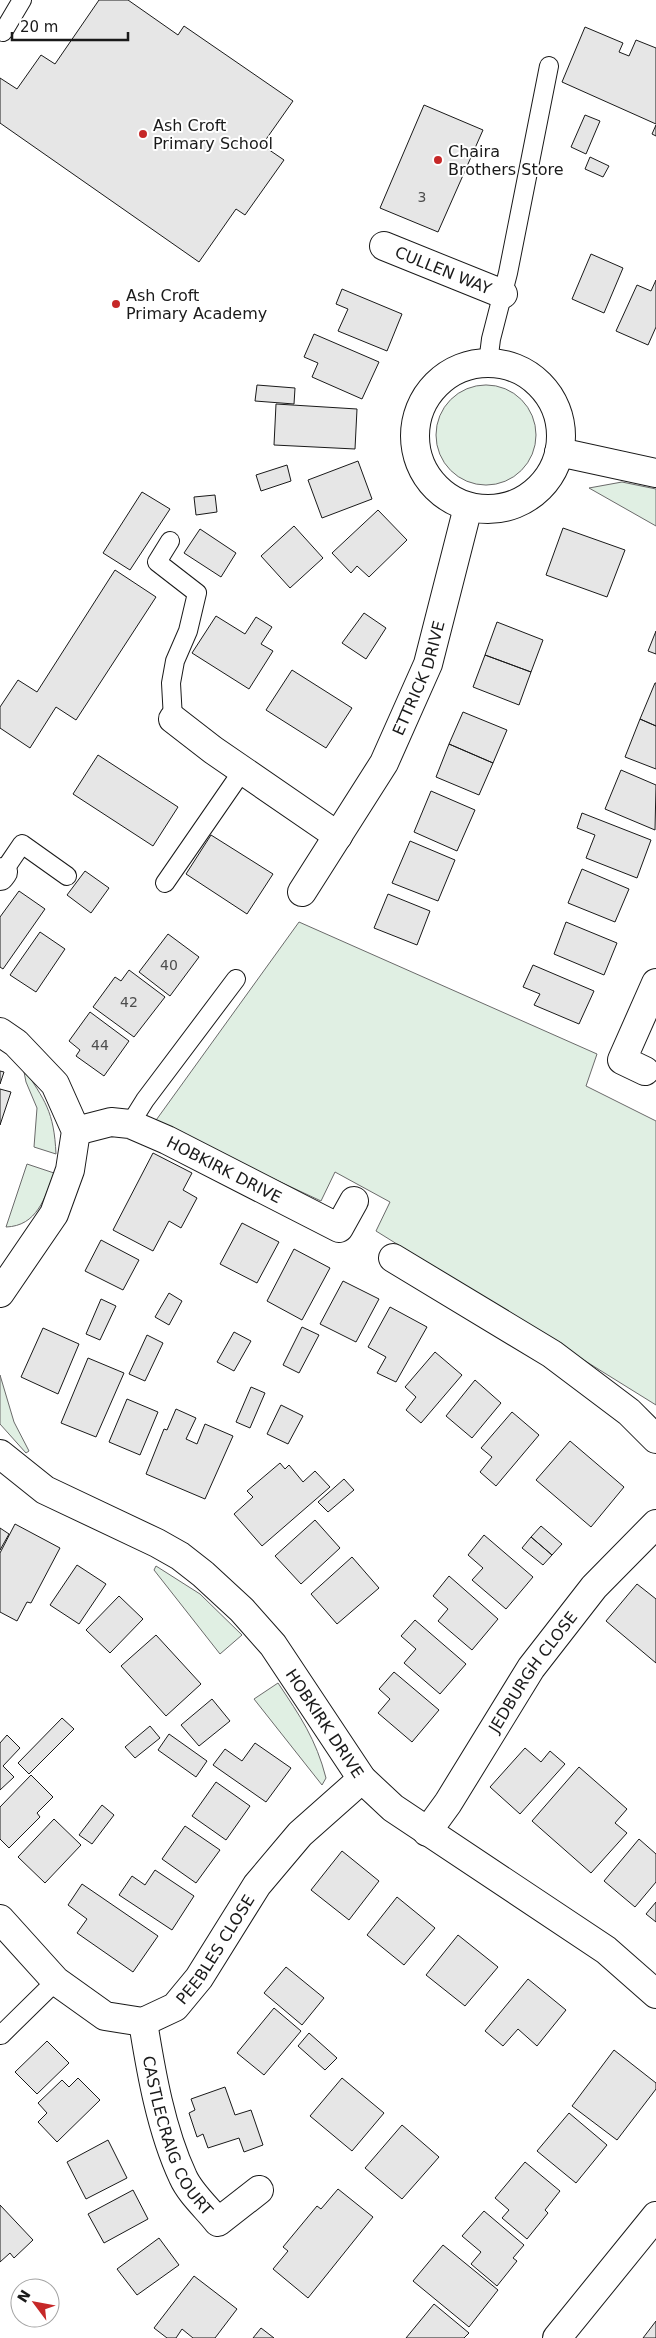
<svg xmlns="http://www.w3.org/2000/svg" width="656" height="2338" font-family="'DejaVu Sans',sans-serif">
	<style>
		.green { fill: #e0efe3; stroke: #6a6a6a }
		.building { fill: #e6e6e6; stroke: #1a1a1a }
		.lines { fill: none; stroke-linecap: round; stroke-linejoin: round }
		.service-casing { stroke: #1a1a1a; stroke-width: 20 }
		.minor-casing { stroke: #1a1a1a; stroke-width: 30 }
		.tertiary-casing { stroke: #1a1a1a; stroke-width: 30 }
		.service { stroke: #fff; stroke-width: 18 }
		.minor { stroke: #fff; stroke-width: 28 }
		.tertiary { stroke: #fff; stroke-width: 28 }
		.poi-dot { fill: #c62828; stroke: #fff; stroke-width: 2 }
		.labels { text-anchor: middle; stroke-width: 4; stroke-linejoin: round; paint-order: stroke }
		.number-label { font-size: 14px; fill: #4d4d4d }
		.poi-label { font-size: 16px; fill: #1a1a1a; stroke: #fff; text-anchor: start }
		.street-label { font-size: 16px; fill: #1a1a1a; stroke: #fff }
	</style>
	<rect width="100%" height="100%" fill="#fff"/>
	<path class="green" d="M436 435a50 50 0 1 1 100 0a50 50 0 1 1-100 0Z
		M622,482L656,489V526L589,488Z
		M299,922L597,1054L586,1086L656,1121V1405L376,1231L390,1202L335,1172L321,1201L154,1123Z
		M23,1067C45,1101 54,1111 56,1154L34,1147L37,1108L26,1082Z
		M27,1164L54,1173C45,1198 37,1226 6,1227Z
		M0,1375L14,1422L29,1451L26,1453L0,1424Z
		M156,1566L200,1594L242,1635L220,1654L154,1570Z
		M278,1683C300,1716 316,1739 326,1778L322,1785L254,1699Z"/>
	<path class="building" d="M99,0H128L178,35L184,26L293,101L262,145L284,160L245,215L236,209L199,262L0,123V78L17,89L41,55L55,64Z
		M585,27L623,43L619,52L629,56L636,40L656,48V124L562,82Z
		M424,105L483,130L438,232L380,208Z
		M585,115L600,121L586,154L571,147Z
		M656,125V136L652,134Z
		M590,157L609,166L603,177L585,169Z
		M591,254L623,268L604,313L572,299Z
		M656,280V327L648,345L616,331L637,285L651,291Z
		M342,289L402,314L387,351L338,331L348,309L336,304Z
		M314,334L379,362L362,399L312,377L318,363L304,357Z
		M257,385L295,388L294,404L255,401Z
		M276,404L357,409L355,449L274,445Z
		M358,461L372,499L322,518L308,480Z
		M287,465L291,481L261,491L256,475Z
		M142,492L170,509L130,570L103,553Z
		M215,495L217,512L196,515L194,497Z
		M378,510L407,540L369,577L357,566L351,573L332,553Z
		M294,526L323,558L290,588L261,556Z
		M563,528L625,550L607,597L546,575Z
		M200,529L236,553L221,577L184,553Z
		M115,570L156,597L76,720L56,707L30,748L0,728V707L18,680L37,692Z
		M364,613L386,628L366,659L342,643Z
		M216,616L245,634L256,617L272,627L261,644L273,651L249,689L192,653Z
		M497,622L543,640L531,672L485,655Z
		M656,631V654L648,651Z
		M485,655L531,672L519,705L473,687Z
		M292,670L352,708L326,748L266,710Z
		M655,683H656V726L640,719Z
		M463,712L507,730L493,763L449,744Z
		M640,719L656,726V769L625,757Z
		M449,744L493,763L479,795L436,777Z
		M98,755L178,807L153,846L73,794Z
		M621,770L656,785L655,830L605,809Z
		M431,791L475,810L457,851L414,832Z
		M582,813L651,840L637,878L586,858L595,835L577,828Z
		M211,835L273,874L247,914L186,874Z
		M410,841L455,860L438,901L392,883Z
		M582,869L629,889L615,922L568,903Z
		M85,871L109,888L91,913L67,895Z
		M19,891L45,909L3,969L0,967V917Z
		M388,894L430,911L417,945L374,928Z
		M566,922L617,943L604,975L554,954Z
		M40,932L65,949L36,992L10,975Z
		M168,934L199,957L170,996L139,972Z
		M533,965L594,991L579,1024L534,1005L540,994L523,987Z
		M129,970L165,997L134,1037L93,1007L115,977L121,981Z
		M90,1012L129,1041L104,1076L76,1056L80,1050L69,1041Z
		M0,1071L4,1072L0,1084Z
		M0,1089L11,1092L0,1125Z
		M153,1153L192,1173L183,1190L197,1198L181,1228L169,1221L153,1251L113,1230Z
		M242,1223L279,1242L257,1283L220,1264Z
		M101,1240L139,1260L123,1290L85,1271Z
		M294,1249L330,1268L302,1320L267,1301Z
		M343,1281L379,1299L356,1342L320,1324Z
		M169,1293L182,1301L169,1325L155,1317Z
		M101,1299L116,1306L100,1340L86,1334Z
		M390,1307L427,1327L396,1382L377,1373L386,1357L368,1347Z
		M302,1327L319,1335L299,1373L283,1365Z
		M43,1328L79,1344L58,1394L21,1377Z
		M234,1332L251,1341L234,1371L217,1362Z
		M147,1335L163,1343L145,1381L129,1374Z
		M435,1352L462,1375L421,1423L406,1410L416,1397L405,1387Z
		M88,1358L124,1373L96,1437L61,1423Z
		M475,1380L501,1403L472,1438L446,1416Z
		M251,1387L265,1393L250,1428L236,1422Z
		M127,1399L158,1412L140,1455L109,1442Z
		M281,1405L303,1416L288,1444L267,1434Z
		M176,1409L196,1418L186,1439L197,1444L205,1424L233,1436L205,1499L146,1474L164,1429L167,1430Z
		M512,1412L539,1435L496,1486L480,1472L492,1457L481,1448Z
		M570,1441L624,1487L591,1527L536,1480Z
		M280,1463L285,1469L289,1465L303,1482L315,1471L330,1487L262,1546L234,1514L253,1497L247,1491Z
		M344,1479L354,1490L328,1512L318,1502Z
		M315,1520L340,1548L301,1584L275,1556Z
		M15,1524L60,1548L31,1603L27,1602L17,1621L0,1612V1553Z
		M541,1526L562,1544L552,1555L531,1537Z
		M0,1528L9,1534L0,1550Z
		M484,1535L533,1577L506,1609L472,1580L483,1568L468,1555Z
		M531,1537L552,1555L543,1565L522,1548Z
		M352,1557L379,1588L337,1624L311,1594Z
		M77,1565L106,1584L79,1624L50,1605Z
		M449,1576L498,1619L472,1650L438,1621L448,1609L433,1596Z
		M637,1584L656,1599V1663L606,1621Z
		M119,1596L143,1619L110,1653L86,1630Z
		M415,1620L466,1664L440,1694L404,1663L416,1649L401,1636Z
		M156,1635L201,1684L166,1716L121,1666Z
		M394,1672L439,1710L412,1742L378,1713L390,1699L379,1689Z
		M212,1699L230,1721L199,1746L181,1725Z
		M62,1718L74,1729L29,1774L18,1763Z
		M150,1726L160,1738L135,1758L125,1747Z
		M169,1734L207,1761L196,1777L158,1750Z
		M7,1735L20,1748L3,1766L14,1777L0,1790V1743Z
		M255,1743L291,1768L266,1802L213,1765L225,1749L242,1761Z
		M525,1748L541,1762L550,1751L565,1764L520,1814L490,1787Z
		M579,1767L627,1809L615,1823L627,1833L591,1873L532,1821Z
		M31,1775L53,1797L37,1813L40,1817L9,1848L0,1839V1807Z
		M216,1782L250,1806L226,1840L192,1816Z
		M102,1805L114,1815L92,1844L79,1835Z
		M54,1819L81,1845L45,1883L18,1857Z
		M185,1826L220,1850L196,1883L162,1859Z
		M639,1839L656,1854V1882L635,1907L604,1881Z
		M342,1851L379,1881L349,1920L311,1890Z
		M155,1870L194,1896L172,1930L119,1895L132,1876L145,1885Z
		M82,1884L158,1936L133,1972L77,1933L87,1919L68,1905Z
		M397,1897L435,1928L404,1965L367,1935Z
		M656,1902V1922L646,1914Z
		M458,1935L498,1967L465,2006L426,1975Z
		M286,1967L324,1998L302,2025L264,1993Z
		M528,1979L566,2010L537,2046L518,2029L503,2046L485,2031Z
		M274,2008L301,2031L264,2075L237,2053Z
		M309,2033L337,2058L325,2070L298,2046Z
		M47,2041L69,2063L37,2094L15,2072Z
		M614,2050L656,2083V2089L617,2140L572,2106Z
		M78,2078L100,2100L57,2142L38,2122L47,2113L38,2103L62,2080L69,2087Z
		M342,2078L384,2113L352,2151L310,2116Z
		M225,2087L235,2115L251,2110L263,2145L244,2152L239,2138L208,2148L203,2134L197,2137L189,2113L195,2110L191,2099Z
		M569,2113L607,2145L576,2183L537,2151Z
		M402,2125L439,2157L402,2199L365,2168Z
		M108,2140L127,2178L86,2199L67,2162Z
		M525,2162L560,2191L545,2210L548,2213L527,2239L502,2218L509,2210L495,2198Z
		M338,2189L373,2217L308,2298L273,2269L288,2251L283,2247L317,2206L321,2209Z
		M133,2190L148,2219L104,2243L88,2214Z
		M0,2205L33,2240L14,2258L10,2253L0,2262Z
		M484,2211L524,2245L513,2258L517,2261L497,2286L471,2264L481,2252L462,2236Z
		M159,2238L179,2265L137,2295L117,2269Z
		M443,2245L498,2290L469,2327L413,2281Z
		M194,2276L237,2309L215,2338H193L182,2329L176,2338H167L154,2328Z
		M434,2304L469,2333L464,2338H406Z
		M656,2321V2338H643Z
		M261,2328L274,2338H253Z"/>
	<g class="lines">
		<defs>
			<path id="service" d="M3,32L22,0
				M488,363L491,339L508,273L549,66
				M170,541L157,562L197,593L188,631L175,661L171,683L173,719
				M3,872L22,844L67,876
				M165,883L243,770
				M130,1124L145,1100L236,979
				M1,2035L56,1981"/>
			<g id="minor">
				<path id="s1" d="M384,246L503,294"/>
				<circle cx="488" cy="436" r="73"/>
				<path d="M559,452L656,473"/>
				<path d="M173,719L213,750L338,836"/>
				<path d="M0,876L3,872"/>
				<path id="s2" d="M302,892L384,763L428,664L468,507"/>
				<path d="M0,1032L16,1043L55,1084L76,1131L70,1170L54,1214L0,1293"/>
				<path d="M645,1071L622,1060L656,983"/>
				<path id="s3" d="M76,1131L111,1122L130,1124L167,1140L339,1228L354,1201"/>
				<path d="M393,1258L552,1354L629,1412L656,1439"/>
				<path id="s4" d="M0,1454L45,1490L157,1543L180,1556L203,1574L242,1610L273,1645L362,1779L393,1808L606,1950L656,1994"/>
				<path id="s5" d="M427,1832L448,1803L531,1668L594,1587L656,1524"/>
				<path id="s6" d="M0,1919L56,1981L105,2016L143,2022L175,2007L199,1978L257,1885L300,1834L362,1779"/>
				<path id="s7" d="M143,2022C151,2072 161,2130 183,2177C190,2193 207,2208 218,2222L259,2190"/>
			</g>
			<path id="tertiary" d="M557,2338L656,2216"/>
		</defs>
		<use href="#service" class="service-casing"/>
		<use href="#minor" class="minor-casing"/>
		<use href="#tertiary" class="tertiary-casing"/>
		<use href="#service" class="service"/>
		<use href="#minor" class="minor"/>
		<use href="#tertiary" class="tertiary"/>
	</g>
	<g class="poi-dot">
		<circle cx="143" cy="134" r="5"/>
		<circle cx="438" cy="160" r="5"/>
		<circle cx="116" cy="304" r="5"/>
	</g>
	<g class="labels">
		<g class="number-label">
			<text x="422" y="202">3</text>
			<text x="169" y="970">40</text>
			<text x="129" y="1007">42</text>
			<text x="100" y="1050">44</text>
		</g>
		<g class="poi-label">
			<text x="153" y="131">Ash Croft<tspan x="153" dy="18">Primary School</tspan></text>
			<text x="448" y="157">Chaira<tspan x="448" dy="18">Brothers Store</tspan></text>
			<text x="126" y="301">Ash Croft<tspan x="126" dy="18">Primary Academy</tspan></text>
		</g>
		<g class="street-label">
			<text dy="6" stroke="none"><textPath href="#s1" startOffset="64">CULLEN WAY</textPath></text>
			<text dy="6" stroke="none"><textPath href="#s2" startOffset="245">ETTRICK DRIVE</textPath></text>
			<text dy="6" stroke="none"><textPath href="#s3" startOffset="160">HOBKIRK DRIVE</textPath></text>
			<text dy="6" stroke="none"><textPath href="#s5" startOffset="192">JEDBURGH CLOSE</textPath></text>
			<text dy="6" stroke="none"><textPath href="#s4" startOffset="431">HOBKIRK DRIVE</textPath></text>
			<text dy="6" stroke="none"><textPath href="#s6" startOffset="288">PEEBLES CLOSE</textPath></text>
			<text dy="6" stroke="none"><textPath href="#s7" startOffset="120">CASTLECRAIG COURT</textPath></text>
		</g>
	</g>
	<g transform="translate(35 2303) rotate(302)"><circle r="24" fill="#ffffff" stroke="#a3a3a3"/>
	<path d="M0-4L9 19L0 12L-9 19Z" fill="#c62828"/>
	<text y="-8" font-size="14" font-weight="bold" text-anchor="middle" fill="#1a1a1a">N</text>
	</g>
	<path d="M12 32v8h116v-8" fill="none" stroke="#1a1a1a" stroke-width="2.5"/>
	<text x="20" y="32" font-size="15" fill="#1a1a1a" stroke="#ffffff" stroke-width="4" paint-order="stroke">20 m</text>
</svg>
